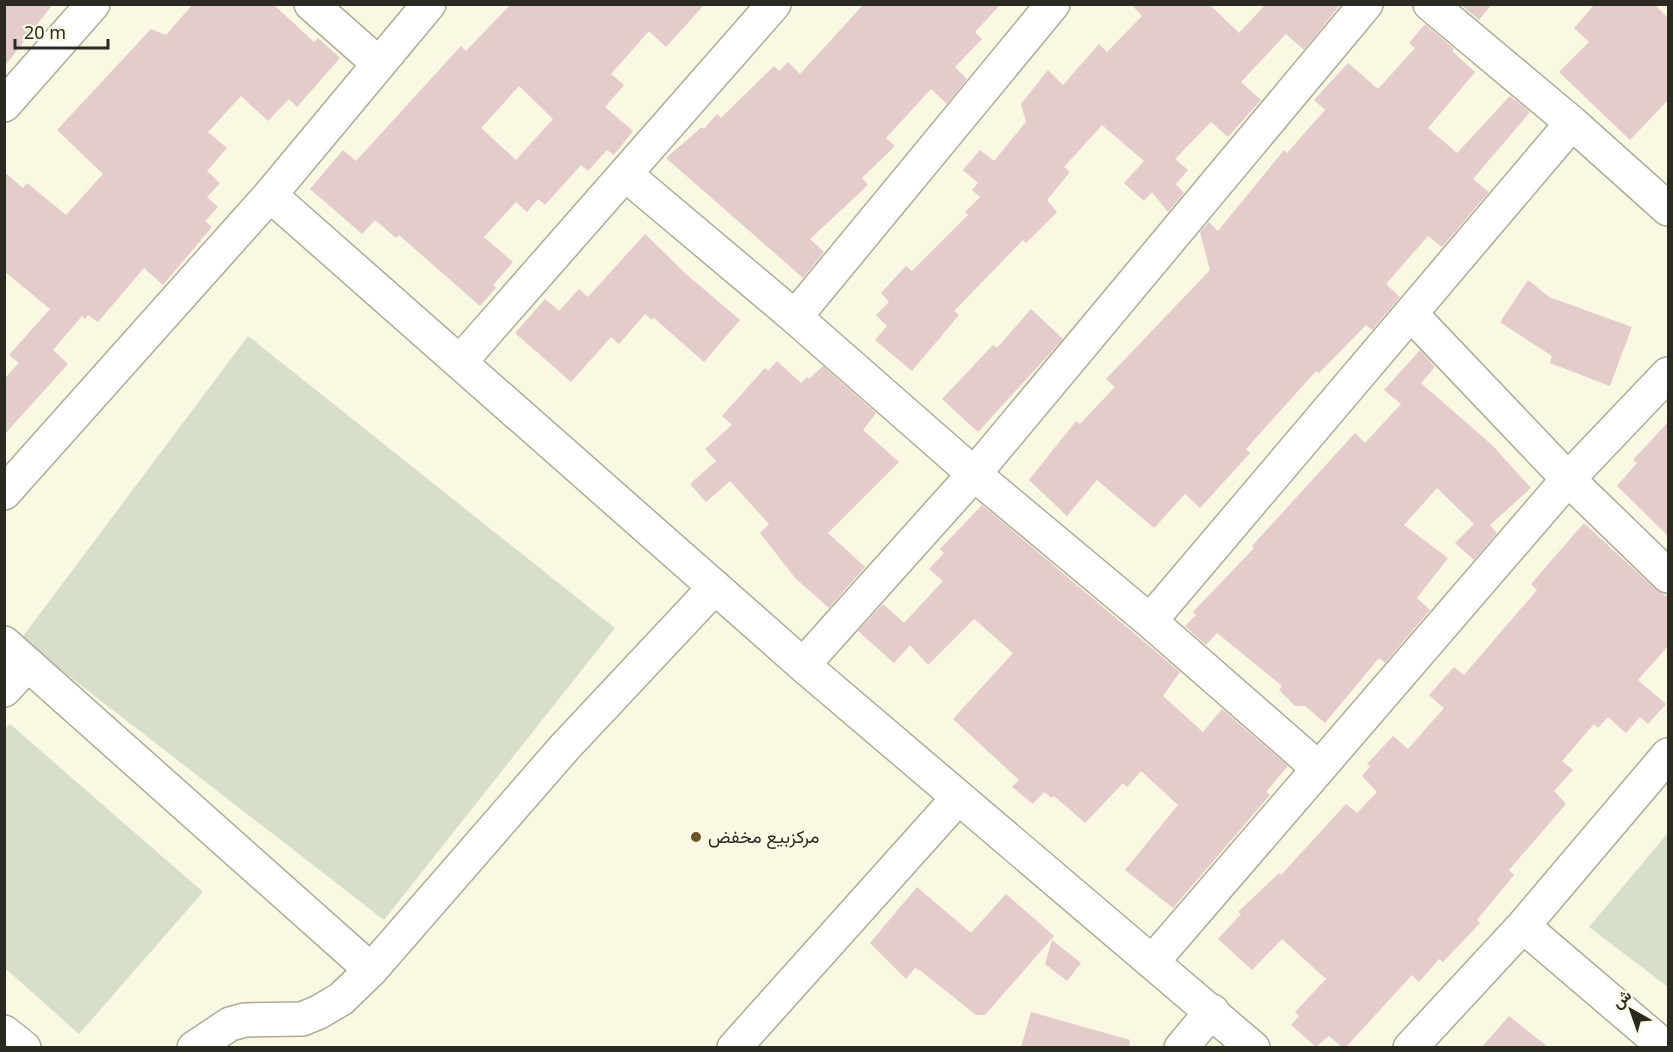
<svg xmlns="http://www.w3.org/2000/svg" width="1673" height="1052" font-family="'Noto Sans',Vazirmatn,sans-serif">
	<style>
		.green { fill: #d7dfcb }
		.building { fill: #e3cccb; fill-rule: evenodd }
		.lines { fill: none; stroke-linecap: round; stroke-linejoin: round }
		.street-casing { stroke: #aeab98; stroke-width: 36 }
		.street { stroke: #fff; stroke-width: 33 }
		.poi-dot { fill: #6a5625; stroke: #faf7e3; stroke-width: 2 }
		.labels { text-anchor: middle; stroke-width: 6; stroke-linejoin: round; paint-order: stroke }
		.poi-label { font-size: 18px; fill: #2a2922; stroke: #faf7e3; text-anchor: start }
	</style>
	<rect width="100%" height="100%" fill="#faf7e3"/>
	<path class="green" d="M248,336L615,628L384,920L21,639Z
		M10,724L203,892L79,1034L5,968L4,730Z
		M1668,833V987L1589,927Z"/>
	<path class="building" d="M4,4H53L4,67Z
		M193,4H273L314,42L318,38L340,58L297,107L289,99L268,121L241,96L208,132L227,148L207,171L220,183L207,197L218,207L205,221L212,227L163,285L144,268L98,322L88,315L85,319L82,316L53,350L68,364L4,435V379L19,363L9,355L50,309L4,271V172L23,188L27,183L66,215L103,174L57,130L151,29L166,35Z
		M511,4H705L666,47L649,31L611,74L624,85L605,107L633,131L614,155L607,150L588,171L581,165L545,205L538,199L527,212L516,202L484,237L513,262L493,285L496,288L480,306L399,235L396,238L375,220L362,234L310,189L343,150L356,161L461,46L466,51ZM519,86L553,119L516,160L481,128Z
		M864,4H1001L975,32L982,39L955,67L967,79L947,104L931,89L886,138L895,146L862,178L868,185L810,239L824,252L803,278L666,158L702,127L704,129L717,114L721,118L774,66L779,71L788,62L800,74Z
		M1131,4H1209L1239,33L1266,4H1341L1304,50L1286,34L1241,82L1261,100L1228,137L1211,122L1175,159L1188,170L1176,184L1184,193L1168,212L1152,192L1144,201L1124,183L1144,161L1102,125L1064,167L1070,172L1047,200L1057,212L1026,243L1023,240L954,311L959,315L912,371L875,340L887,326L876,315L889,302L881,293L906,266L912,271L968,215L965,212L980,197L972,190L978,183L963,170L980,150L994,161L1026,122L1021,104L1048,70L1063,85L1099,44L1107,52L1142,16Z
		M1460,4H1492L1479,20Z
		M1595,4H1654L1668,18V100L1630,140L1559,72L1589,42L1574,28Z
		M1425,24L1454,49L1452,51L1475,72L1428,128L1457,153L1510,96L1530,112L1473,179L1489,192L1442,247L1428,236L1386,284L1400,297L1372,330L1366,325L1319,373L1316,371L1246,449L1250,453L1200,508L1185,494L1154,528L1097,480L1067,516L1029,480L1076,421L1080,424L1115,387L1106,379L1210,270L1200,232L1209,222L1218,231L1284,150L1287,153L1325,110L1314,100L1348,63L1378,89L1415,48L1409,43Z
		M645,234L686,274L740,320L704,362L654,318L652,320L645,314L619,344L611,337L571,382L515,333L545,299L559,311L579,289L588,297Z
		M1528,280L1549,297L1632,327L1610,386L1550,363L1552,356L1500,322Z
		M1031,309L1063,339L978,432L942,399L993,345L997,348Z
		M1420,350L1435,367L1421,383L1492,445L1531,488L1490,525L1497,533L1474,560L1455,543L1474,524L1437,488L1404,525L1448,558L1417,598L1430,610L1385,663L1379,658L1325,723L1305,706H1295L1279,690L1282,686L1217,633L1206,645L1185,626L1196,615L1193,612L1254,548L1252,546L1355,433L1365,443L1401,404L1384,390Z
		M777,361L801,383L807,377L809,379L823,366L876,413L863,430L899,462L828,533L865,567L829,608L795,578L760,533L769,524L730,481L706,502L690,484L716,461L705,449L732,425L722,416L765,368L768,371Z
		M1668,422V536L1617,486L1637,463L1633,460Z
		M982,505L1180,672L1163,696L1203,732L1222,709L1288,766L1266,792L1270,795L1173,908L1125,870L1178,805L1141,771L1127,787L1123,783L1085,823L1054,796L1052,798L1044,792L1033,804L1012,787L1019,780L953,719L1013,653L974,619L928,665L910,645L894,663L858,631L883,604L904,623L943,581L929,569L944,553L940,549Z
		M1584,523L1655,589L1668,597V646L1638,680L1666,704L1648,724L1640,717L1626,733L1608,717L1598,728L1594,724L1562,761L1573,770L1554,791L1566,804L1509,870L1514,875L1477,920L1480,923L1443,962L1439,959L1419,982L1412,975L1346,1047H1342L1329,1036L1316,1047L1291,1025L1299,1016L1295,1012L1326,979L1282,939L1252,970L1218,939L1241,914L1238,912L1279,873L1281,875L1346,804L1357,813L1377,792L1362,776L1370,766L1367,764L1393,736L1408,749L1444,708L1429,695L1454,667L1464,675L1537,590L1531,584Z
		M917,887L971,933L1006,894L1054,936L985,1015H976L921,971L915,968L906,979L870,943Z
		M1052,940L1081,963L1067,981L1045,964Z
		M1031,1012L1130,1040L1129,1047H1021Z
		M1509,1016L1548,1047H1482Z"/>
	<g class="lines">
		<defs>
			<path id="street" d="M311,4L379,64
				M1430,4L1572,123
				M4,105L93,4
				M625,174L795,317L974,474L1150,621L1317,767
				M270,195L803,665L1253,1048
				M1412,315L1568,479L1668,576
				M795,317L1053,4
				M460,362L774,4
				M4,493L270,195L429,4
				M1150,621L1572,123L1668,209
				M4,643L371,970
				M803,665L974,474L1366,4
				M4,690L28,664
				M1523,926L1666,1048
				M1153,961L1568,479L1668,374
				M4,1032L24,1048
				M194,1048L230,1024L245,1020L302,1019L319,1012L341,999L371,970L564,748L715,587
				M734,1048L958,798
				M1181,1048L1212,1011
				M1410,1048L1523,926L1668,755"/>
		</defs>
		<use href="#street" class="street-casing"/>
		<use href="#street" class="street"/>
	</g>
	<circle class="poi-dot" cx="696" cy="837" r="6"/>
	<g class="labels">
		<g class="poi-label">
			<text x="708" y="843">مركزبيع مخفض</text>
		</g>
	</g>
	<rect width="1673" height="1052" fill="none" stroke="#2a2922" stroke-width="12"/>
	<g transform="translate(1631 1010) rotate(320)" stroke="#faf7e3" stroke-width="4.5" paint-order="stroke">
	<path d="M0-4.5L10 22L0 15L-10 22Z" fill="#2a2922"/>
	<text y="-9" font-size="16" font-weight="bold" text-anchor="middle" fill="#2a2922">ش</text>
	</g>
	<path d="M15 39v9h93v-9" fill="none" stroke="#2a2922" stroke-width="3"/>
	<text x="24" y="39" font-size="18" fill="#2a2922" stroke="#faf7e3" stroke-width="4.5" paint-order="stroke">20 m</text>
</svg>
